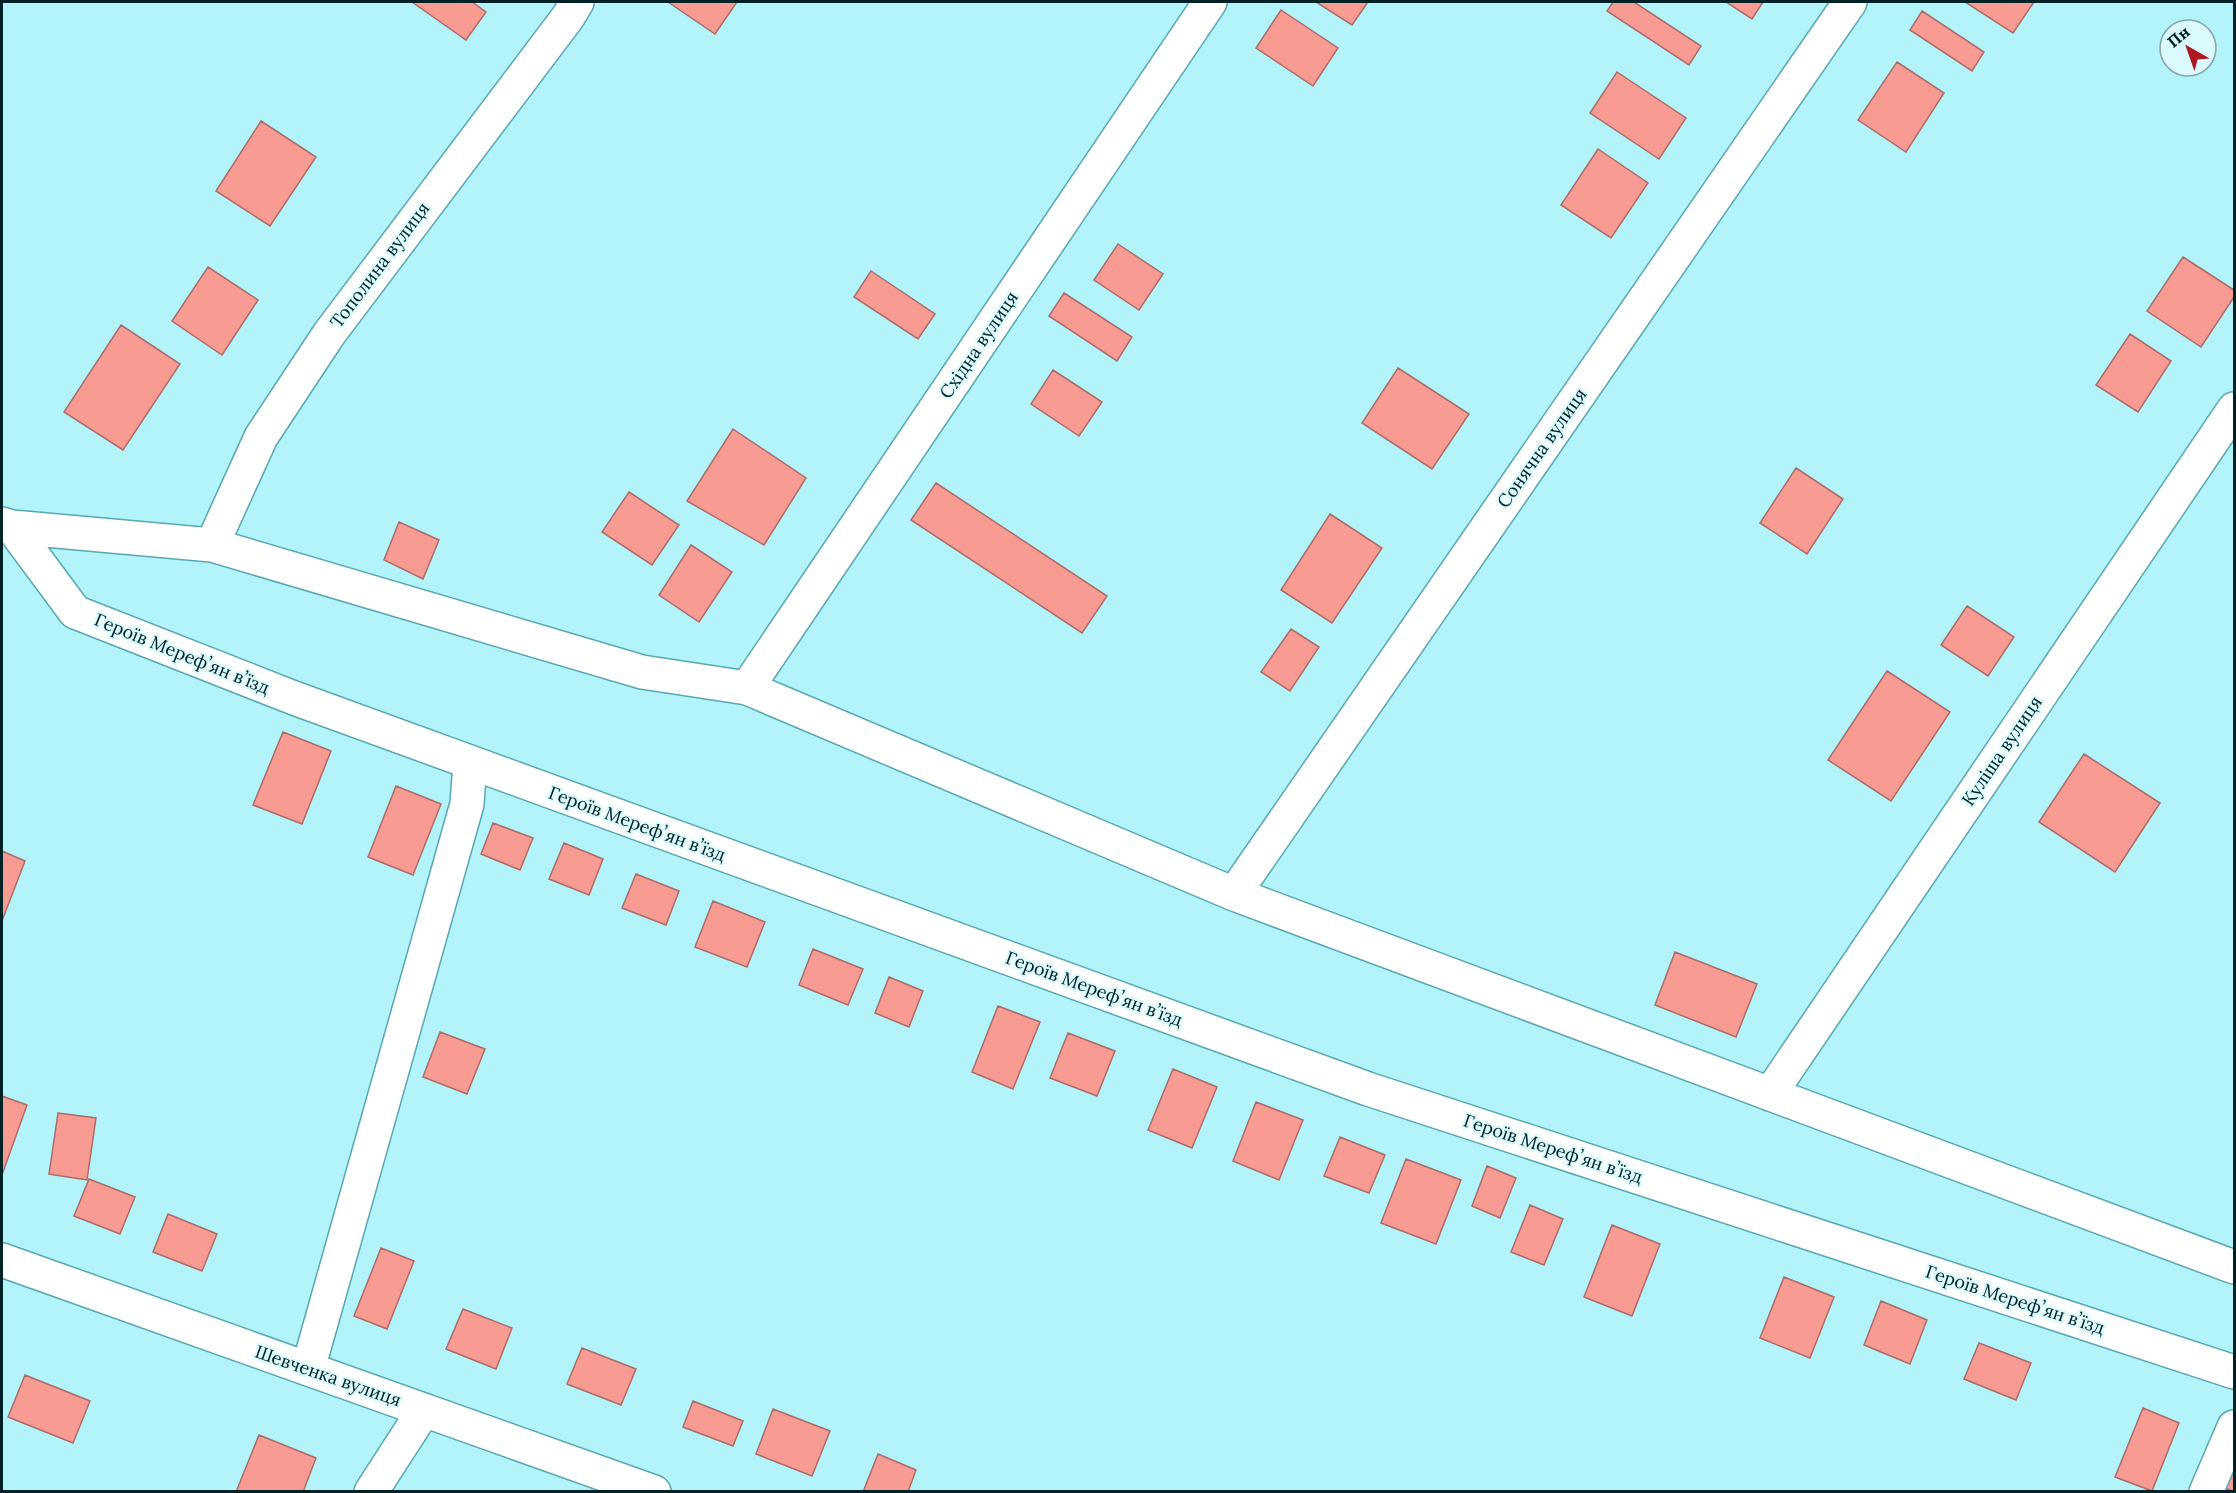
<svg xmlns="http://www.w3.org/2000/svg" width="2236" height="1493" font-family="Lora,serif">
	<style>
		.building { fill: #f79b93; stroke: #ac6d68; stroke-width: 1.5 }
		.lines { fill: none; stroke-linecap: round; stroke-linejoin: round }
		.street-casing { stroke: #56a8b2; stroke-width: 36 }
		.street { stroke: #fff; stroke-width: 33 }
		.labels { text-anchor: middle; stroke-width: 4.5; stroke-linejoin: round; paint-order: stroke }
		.street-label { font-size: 18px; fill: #002226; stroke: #dbfafe }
	</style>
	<rect width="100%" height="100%" fill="#b3f4fb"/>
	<path class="building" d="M412,2H472L486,12L466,40Z
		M668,2H737L715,34Z
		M1316,2H1368L1352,25Z
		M1613,2H1634L1701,46L1689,65L1607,11Z
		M1726,2H1763L1752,19Z
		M1965,2H2034L2013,33Z
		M1281,10L1338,48L1313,86L1256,48Z
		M1922,11L1984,52L1972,71L1910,30Z
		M1897,62L1944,93L1906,152L1858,120Z
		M1617,72L1686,118L1659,159L1590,113Z
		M261,121L316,157L270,226L216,191Z
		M1598,149L1648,183L1611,238L1561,205Z
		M1118,244L1163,274L1139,310L1094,280Z
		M2183,257L2234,290V297L2201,347L2147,311Z
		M208,267L258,300L222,355L172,321Z
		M871,271L935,314L918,339L854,297Z
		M1064,293L1132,337L1117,361L1049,316Z
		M121,325L180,364L123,450L64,412Z
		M2130,334L2171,361L2138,412L2096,385Z
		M1398,368L1469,414L1432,469L1362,423Z
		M1053,370L1102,402L1079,436L1031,404Z
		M733,429L806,478L764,545L687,501Z
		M1796,468L1843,499L1807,554L1760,523Z
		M936,483L1107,596L1082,633L911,520Z
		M629,492L679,525L652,565L602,532Z
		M1330,514L1382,548L1332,623L1281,590Z
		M399,522L439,540L423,579L384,560Z
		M691,545L732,572L699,622L659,595Z
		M1967,606L2014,637L1988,676L1941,645Z
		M1291,629L1319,647L1290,691L1261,672Z
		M1887,671L1950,712L1891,801L1828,760Z
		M283,732L331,751L302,824L253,805Z
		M2084,754L2160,803L2115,872L2039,822Z
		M396,786L441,804L413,875L368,857Z
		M493,823L533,838L520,870L481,854Z
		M564,843L603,859L589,895L549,879Z
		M2,851L25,861L2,921Z
		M636,874L679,891L666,925L622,908Z
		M713,901L765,922L747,967L695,947Z
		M813,949L863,969L848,1005L799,985Z
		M1675,952L1757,984L1736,1037L1655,1005Z
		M889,977L923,991L909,1027L875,1013Z
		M998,1006L1040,1022L1013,1089L972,1072Z
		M440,1032L485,1049L467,1094L423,1077Z
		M1068,1033L1115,1051L1097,1096L1050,1078Z
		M1173,1069L1217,1087L1192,1148L1148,1130Z
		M2,1096L27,1105L2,1175Z
		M1256,1102L1303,1120L1279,1180L1233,1161Z
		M58,1113L96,1118L87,1180L49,1174Z
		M1340,1137L1385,1155L1369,1193L1324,1176Z
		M1406,1159L1461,1180L1436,1244L1381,1223Z
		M1487,1166L1516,1178L1500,1218L1472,1206Z
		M89,1179L135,1197L120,1234L74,1216Z
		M1530,1205L1563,1219L1544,1265L1511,1252Z
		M168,1214L217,1234L202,1271L153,1252Z
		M1612,1225L1660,1244L1632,1316L1584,1297Z
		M381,1248L414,1261L387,1329L354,1316Z
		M1784,1277L1834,1297L1810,1358L1760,1338Z
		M1881,1301L1927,1320L1910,1364L1864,1345Z
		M463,1309L512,1328L496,1369L446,1349Z
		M1979,1343L2031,1363L2016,1400L1964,1379Z
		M582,1348L636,1369L621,1405L567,1384Z
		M25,1375L90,1401L73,1443L8,1417Z
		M693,1401L743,1421L733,1446L683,1427Z
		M2143,1408L2179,1423L2152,1491L2115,1477Z
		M773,1409L830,1431L812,1476L756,1454Z
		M259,1435L316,1458L303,1492H236Z
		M878,1454L916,1470L908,1492H863Z
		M2234,1466V1492L2225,1488Z"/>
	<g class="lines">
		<defs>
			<path id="street" d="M2,524L12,527L75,612L294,698L1368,1089L2234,1372
				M12,527L212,545L642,672L747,688L1234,894L2234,1267
				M212,545L261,437L329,334L568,17L577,2
				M747,688L1210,2
				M1234,894L1850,2
				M1770,1094L2234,409
				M2,1260L654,1492
				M308,1369L467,804L470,763
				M371,1492L424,1410
				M2206,1492L2234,1427"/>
		</defs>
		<use href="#street" class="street-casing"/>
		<use href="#street" class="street"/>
	</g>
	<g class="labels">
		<g class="street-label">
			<text transform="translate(380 265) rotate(-53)" y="6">Тополина вулиця</text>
			<text transform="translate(979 345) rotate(-56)" y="6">Східна вулиця</text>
			<text transform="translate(1542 448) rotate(-55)" y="6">Сонячна вулиця</text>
			<text transform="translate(182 654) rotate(22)" y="6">Героїв Мерефʼян вʼїзд</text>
			<text transform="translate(2002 751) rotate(-56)" y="6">Куліша вулиця</text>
			<text transform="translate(637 824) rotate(20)" y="6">Героїв Мерефʼян вʼїзд</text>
			<text transform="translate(1094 989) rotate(20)" y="6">Героїв Мерефʼян вʼїзд</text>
			<text transform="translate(1553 1149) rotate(18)" y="6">Героїв Мерефʼян вʼїзд</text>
			<text transform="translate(2015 1300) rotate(18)" y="6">Героїв Мерефʼян вʼїзд</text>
			<text transform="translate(328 1376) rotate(19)" y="6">Шевченка вулиця</text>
		</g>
	</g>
	<rect width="2236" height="1493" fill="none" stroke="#002226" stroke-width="6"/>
	<g transform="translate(2188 48) rotate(320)"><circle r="28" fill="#dbfafe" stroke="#83a4a8" stroke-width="1.5"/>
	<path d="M0-4.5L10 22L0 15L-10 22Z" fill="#ad1923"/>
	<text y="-9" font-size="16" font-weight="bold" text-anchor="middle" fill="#002226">Пн</text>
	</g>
</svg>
